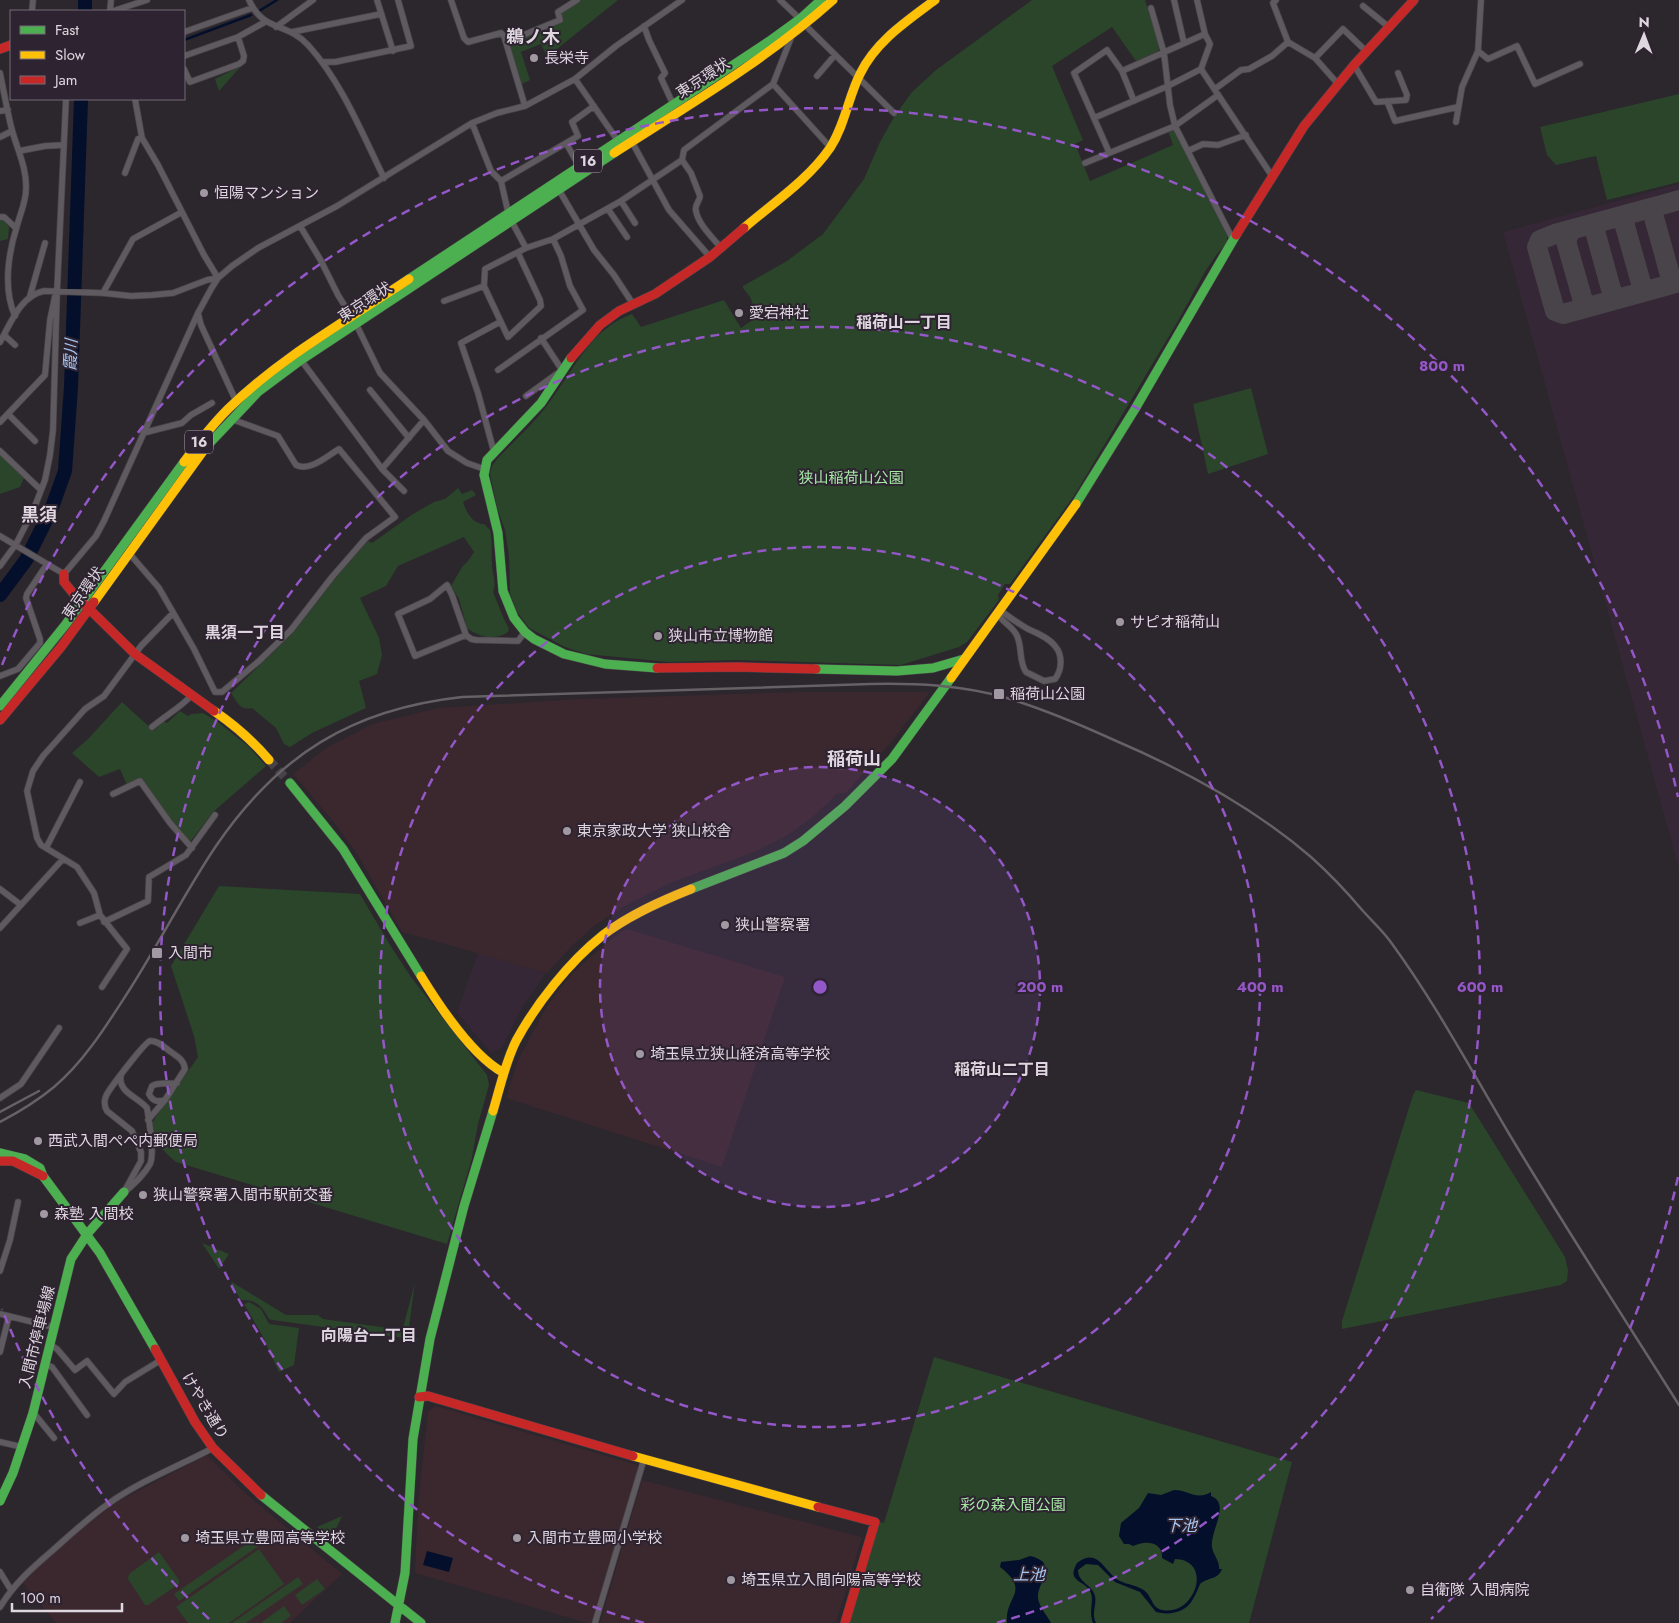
<svg xmlns="http://www.w3.org/2000/svg" width="1679" height="1623" font-family="Jost,'Noto Sans JP',sans-serif">
	<style>
		.built { fill: #362737 }
		.education { fill: #3a282e }
		.green { fill: #2a452a }
		.water { fill: #040f2b }
		.lines { fill: none; stroke-linecap: round; stroke-linejoin: round }
		.stream { stroke: #040f2b; stroke-width: 2.5 }
		.river { stroke: #040f2b; stroke-width: 14 }
		.taxiway { stroke: #484449; stroke-width: 20 }
		.secondary-tunnel { stroke: #474148; stroke-width: 9; stroke-dasharray: 9 4.5; stroke-linecap: butt }
		.street-casing { stroke: #484449; stroke-width: 7 }
		.fast-casing { stroke: #484449; stroke-width: 10 }
		.slow-casing { stroke: #484449; stroke-width: 10 }
		.jam-casing { stroke: #484449; stroke-width: 10 }
		.street { stroke: #5e5a5f; stroke-width: 5.5 }
		.fast { stroke: #4caf50; stroke-width: 9 }
		.slow { stroke: #ffc107; stroke-width: 9 }
		.jam { stroke: #c62828; stroke-width: 9 }
		.rail { stroke: #656165; stroke-width: 2.5 }
		.ring { fill: none; stroke: #9457c7; stroke-width: 2.5; stroke-dasharray: 9 6 }
		.poi-dot { fill: #a099a1; stroke: #2e2330; stroke-width: 2 }
		.labels { text-anchor: middle; stroke-width: 4; stroke-linejoin: round; paint-order: stroke }
		.shield { fill: #2e2330; stroke: #aaa1ab; stroke-width: 1 }
		.shield-label { font-size: 14px; font-weight: bold; fill: #dfd7e0 }
		.poi-label { font-size: 15px; fill: #dfd7e0; stroke: #2e2330; text-anchor: start }
		.street-label { font-size: 15px; fill: #dfd7e0; stroke: #2e2330 }
		.park-label { font-size: 15px; fill: #a4e8a4; stroke: #2e2330 }
		.neighbourhood-label { font-size: 16px; font-weight: bold; fill: #dfd7e0; stroke: #2e2330 }
		.water-label { font-size: 16px; font-style: italic; fill: #a6c7f1; stroke: #2e2330 }
		.quarter-label { font-size: 18px; font-weight: bold; fill: #dfd7e0; stroke: #2e2330 }
		.centre { fill: #9457c7; stroke: #2e2330; stroke-width: 2.5 }
		.ring-label { font-size: 15px; text-anchor: middle; font-weight: bold; fill: #9457c7; stroke: #2e2330; stroke-width: 4; stroke-linejoin: round; paint-order: stroke }
	</style>
	<rect width="100%" height="100%" fill="#2c262d"/>
	<path class="built" d="M1679,184V869L1503,232Z
		M478,953L546,973L520,1011L502,1048L490,1052L457,1012Z"/>
	<path class="education" d="M797,692H930L893,740L846,793H838L814,816L799,827L786,836L754,852L670,883L623,907L594,926L570,948L547,973L402,932L356,852L332,820L293,774L326,748L372,724L438,708L579,699Z
		M627,929L785,977L722,1167L506,1098L517,1062L547,1006L568,978L581,965L616,935Z
		M436,1406L637,1465L638,1470L593,1623H587L415,1573L418,1504L428,1411Z
		M207,1455L245,1493L342,1574L290,1623H56L22,1582L48,1557L93,1519L117,1502Z
		M642,1480L862,1537L836,1623H600Z"/>
	<path class="green" d="M581,0H618L547,57L541,44L521,52L530,80L522,84L509,44L562,22L561,13Z
		M1032,0H1145L1160,47L1158,51L1136,61L1112,27L1052,66L1083,140L1075,144L1090,181L1173,145L1168,131L1170,129L1176,132L1227,236V243L1217,254L1206,270L1178,321L1074,496L1010,584H1005L998,595L999,600L967,642L959,647L901,665L736,660L669,662L586,654L565,647L529,628L517,612L510,594L509,556L505,530L497,508L490,474L492,466L497,459C512,443 532,425 545,408C572,374 589,329 632,314L641,327L724,300L741,328L758,316L750,297L743,288V286L787,261L823,234L864,179L880,142L894,117L912,92L936,70Z
		M241,66L219,91L215,79Z
		M1679,94V182L1607,200L1596,156L1556,165L1547,155L1540,127Z
		M0,219H2L9,227L8,239L0,241Z
		M1251,388L1268,454L1208,474L1193,404Z
		M0,454L24,478L20,487L0,494Z
		M458,488L462,494L472,490L476,495L463,502C466,511 472,524 484,524L490,530C493,542 491,552 492,564C492,573 497,583 493,592L504,619L509,629L508,632C496,641 478,637 467,628L459,599L451,586L462,567L468,561L474,552L464,537L398,566L386,586L360,598L379,638L382,655L377,674L359,681L366,708L312,733L290,747L284,744L276,728L252,708C240,711 237,702 231,693L294,632L334,580L368,541L372,543L413,514L434,502L445,499Z
		M122,702L154,731L163,721L167,723L180,711L188,716L191,714L203,713L218,722L248,746L266,766L213,812L190,842L171,822L141,779L127,785L120,769L99,777L72,753L88,739Z
		M219,886L360,894L390,945L411,977L487,1075L489,1085L478,1124L472,1158L447,1244L176,1162C162,1150 154,1142 151,1124L198,1057L194,1036L171,966Z
		M1416,1090L1469,1103L1565,1257L1568,1270L1567,1281L1561,1285L1342,1329V1321L1413,1095Z
		M202,1243L229,1254L219,1269Z
		M232,1282L286,1315H318L323,1319L396,1329L402,1332L415,1282L409,1327L413,1336L419,1340L272,1320L269,1319C263,1307 256,1299 241,1300L231,1284Z
		M249,1302L261,1309L269,1324L299,1328L294,1365L279,1372L262,1335L244,1304Z
		M934,1357L1292,1462L1249,1623H846L876,1521L884,1523Z
		M342,1516L338,1525L330,1537L317,1527Z
		M264,1532L269,1539L179,1601L174,1594Z
		M259,1549L284,1584L229,1623H188L176,1607Z
		M159,1552L179,1580V1584L148,1605H145L128,1579L129,1574Z
		M298,1577L303,1584L246,1623H232Z
		M317,1579L325,1589L302,1605L295,1595Z
		M284,1606L291,1616L281,1623H263L262,1622Z"/>
	<path class="water" d="M1174,1490C1189,1490 1196,1501 1211,1492V1496C1213,1497 1216,1498 1217,1500C1226,1511 1210,1533 1212,1547C1213,1555 1220,1561 1219,1569H1222C1218,1580 1208,1577 1200,1584C1198,1589 1196,1594 1193,1599C1186,1612 1170,1616 1156,1612L1140,1592L1115,1582L1098,1565L1086,1564L1078,1570C1078,1583 1092,1584 1095,1596C1097,1605 1091,1613 1096,1623H1093C1088,1610 1095,1600 1090,1591C1084,1580 1066,1582 1077,1563C1099,1546 1104,1573 1120,1581C1128,1585 1137,1585 1145,1591C1152,1597 1152,1608 1162,1610C1195,1617 1214,1560 1175,1559L1173,1564L1162,1558C1163,1541 1145,1540 1133,1546L1129,1544H1124L1119,1536L1121,1523L1139,1508L1148,1493L1161,1495Z
		M427,1551L453,1558L449,1572L423,1565Z
		M1030,1556C1061,1563 1036,1584 1038,1598C1039,1607 1047,1615 1051,1623H1007C1004,1596 1032,1592 1000,1567L1001,1562L1019,1560Z"/>
	<g class="lines">
		<path class="stream" d="M259,11L277,0
			M184,40L251,15"/>
		<path class="river" d="M85,11V0
			M0,595L26,560L51,510L65,471L71,387L81,99"/>
		<path class="taxiway" d="M1679,200L1658,206L1653,214L1670,275L1674,280L1679,282
			M1629,214L1625,219V226L1641,283C1646,292 1652,290 1660,287
			M1600,222L1596,228L1595,231L1614,300
			M1571,230L1566,241L1585,308L1679,282
			M1585,308L1563,314L1555,311L1537,247L1540,240L1555,234L1658,206"/>
		<path class="secondary-tunnel" d="M269,760L290,783"/>
		<defs>
			<path id="street" d="M249,0C263,32 287,22 308,45C341,81 362,133 384,178
				M377,0L393,51
				M451,0L464,38L468,42L501,33L504,36L525,106
				M780,0L800,19
				M1174,0L1184,43
				M1363,6L1390,28
				M1151,8L1164,53L1170,105L1175,126L1233,240
				M32,11L33,0
				M110,11L111,0
				M113,11L147,0
				M805,25L894,113
				M644,26L649,40L665,73L661,78L673,104
				M276,27L313,0
				M184,32L252,8
				M292,32L381,14
				M506,42L560,20L558,12L577,0
				M1288,42L1315,58L1338,84
				M1478,51L1488,59L1517,46L1535,84L1580,64
				M184,56L238,37L265,22
				M1315,58L1343,29L1367,52
				M322,62H335L411,46L398,0
				M1354,65L1376,102L1406,100L1407,95L1398,73
				M184,69L190,82L239,64L243,61L244,56L238,37
				M1201,69L1272,176
				M1122,71L1205,34
				M0,73C4,92 7,111 12,130C17,149 27,168 26,189C26,202 20,214 17,226C8,254 3,289 15,316
				M817,76L835,55
				M575,79L618,141
				M773,84L830,147
				M1215,89L1241,70L1249,69L1272,56L1288,42L1273,3L1276,0
				M135,99L142,138L158,165L204,255L218,278
				M1387,101L1395,121L1458,107
				M0,111L8,110
				M1094,118L1168,86L1201,69L1210,44L1205,34L1197,0
				M1456,122L1462,87L1478,51L1481,0
				M472,123L491,171L501,181L508,212
				M0,137L12,131
				M632,142L669,210L710,257
				M566,143L579,166
				M19,151L45,146L64,145
				M1188,151L1203,144L1218,145L1246,135
				M1109,152L1074,73L1107,50L1122,71L1134,101
				M682,160L691,173L700,196C700,201 694,205 696,211C698,224 713,238 722,249
				M1085,163L1175,126L1218,95
				M125,173L138,139L142,138
				M501,181L578,136L572,122L594,106
				M559,190L594,250L614,275L633,304
				M621,201L635,223
				M608,209L627,237
				M0,217H4L16,228
				M512,222L526,248
				M300,226L320,259L338,295L356,324L380,373L424,420L448,451L467,463L484,469
				M484,286L508,337L541,306L540,300L518,253
				M103,293L133,239L182,212
				M30,296L45,243
				M444,301L484,286L485,269L526,248L553,239L621,201L682,160L684,150L773,84L791,38
				M198,313L201,325L236,401
				M4,335L15,345
				M0,342C11,323 20,296 44,291L103,293L131,296L152,295L173,293L207,280L218,278
				M301,360L382,469L424,420
				M498,370L583,310L570,286L561,256L553,239
				M370,390L409,438
				M526,396L562,370L541,338
				M8,414L35,441
				M0,422L45,375L50,320L55,296
				M143,433L182,423L191,415L212,403
				M0,451L41,490
				M494,452L478,393L461,343L500,322
				M382,469L404,491
				M0,536L64,574L96,536L104,521L198,313L211,289L218,278L232,266L258,248L337,206L472,123L497,113L525,106L575,79L616,46L682,0
				M129,553L159,588L194,649L215,692H222L259,661L291,630L332,577L366,538L395,517L339,449C327,456 310,472 296,465L278,436L231,419
				M0,566L16,544L33,511L45,480L50,455L53,430L57,292L66,99
				M998,613H1004C1012,619 1019,624 1028,629C1037,633 1049,638 1055,646C1063,655 1062,670 1055,679L1044,681L1026,672C1018,661 1023,645 1016,634C1011,625 1001,622 998,613Z
				M466,635L452,595L447,585L430,599L398,614L415,656L466,635L471,639L476,640L518,641L525,632
				M0,676L18,669L40,643V639L26,598L27,594L47,564
				M152,727C166,715 180,708 192,695
				M113,794L140,781L170,823L192,848
				M46,848L80,782
				M0,889L21,905
				M104,922L148,901L149,877L186,855L215,815
				M80,923L100,915
				M0,928L63,859
				M102,987L127,949L100,915L94,893L77,867L46,848L41,845L37,838L27,791L33,771L43,756L85,709L104,696L141,646L173,613
				M121,1075C117,1092 138,1097 147,1108C149,1121 155,1153 150,1164C144,1175 135,1183 126,1191
				M0,1098L21,1084L59,1028
				M165,1100C158,1102 153,1102 149,1094L152,1086C159,1081 168,1085 177,1083
				M124,1192L141,1161V1152L132,1131L107,1111C104,1106 104,1101 106,1096C109,1089 145,1042 150,1041C158,1040 165,1048 171,1052C178,1057 184,1060 185,1069L165,1100L148,1120
				M0,1271L10,1240L18,1202
				M0,1314L53,1327
				M49,1344L57,1349L75,1370L87,1361L114,1394L125,1382L161,1360
				M0,1352L9,1316
				M44,1364L52,1367L87,1415
				M32,1411L54,1438
				M0,1442L22,1447
				M0,1572L11,1590
				M0,1607C14,1584 32,1568 52,1551C70,1535 88,1518 108,1504C140,1481 179,1466 213,1448
				M595,1623L644,1459"/>
			<path id="fast" d="M409,279L771,40L800,19L821,0
				M571,358L541,403L487,460L484,475L498,533L503,591L514,618L525,632L534,639L564,654L605,664L657,668
				M206,447L258,392L301,360L614,153
				M1076,504L1135,409L1236,235
				M816,669L897,671L933,668L964,659
				M0,706L66,624L184,462
				M290,783L343,849L421,976
				M691,889L784,853L803,841L845,806L892,759L951,678
				M0,1153L25,1159L40,1168L43,1176L100,1253L155,1349
				M261,1495L421,1623
				M0,1501L13,1473L33,1413L71,1259L88,1233L124,1192
				M395,1623L405,1573L413,1439L430,1339L464,1206L493,1111"/>
			<path id="slow" d="M614,153C689,105 767,59 833,0
				M744,228C773,203 808,180 830,148C845,125 848,98 860,74C876,41 907,21 935,0
				M184,462C198,443 212,425 228,409C281,357 348,320 409,279
				M94,602L206,447
				M951,678L1076,504
				M214,711C236,726 252,740 269,760
				M421,976C440,1007 472,1056 504,1073
				M493,1111C500,1088 505,1063 516,1041C536,1004 569,962 603,935C629,915 661,901 691,889
				M633,1456L818,1507"/>
			<path id="jam" d="M0,49L11,45
				M1236,235L1304,126L1354,65L1414,0
				M571,358L600,325L619,311L655,294L710,257L744,228
				M64,574V582L73,593L135,654L214,711
				M657,668L737,667L816,669
				M0,720L61,647L94,602
				M0,1161H13L43,1176
				M155,1349L195,1422L213,1448L261,1495
				M419,1397L428,1396L633,1456
				M818,1507L875,1522L845,1623"/>
		</defs>
		<use href="#street" class="street-casing"/>
		<use href="#fast" class="fast-casing"/>
		<use href="#slow" class="slow-casing"/>
		<use href="#jam" class="jam-casing"/>
		<use href="#street" class="street"/>
		<use href="#fast" class="fast"/>
		<use href="#slow" class="slow"/>
		<use href="#jam" class="jam"/>
		<path class="rail" d="M0,1112L39,1091
			M0,1122C19,1112 37,1101 54,1087C85,1061 108,1023 130,989C160,942 185,892 216,846C278,755 352,709 462,697L870,684C916,683 962,685 1007,698C1043,709 1079,724 1114,740C1184,770 1253,807 1311,857C1330,874 1347,892 1363,911C1372,921 1382,930 1390,941C1434,1001 1470,1068 1508,1132C1563,1224 1622,1315 1679,1405"/>
	</g>
	<circle cx="820" cy="987" r="220" fill="#9457c7" fill-opacity=".12"/>
	<g class="ring">
		<circle cx="820" cy="987" r="220"/>
		<circle cx="820" cy="987" r="440"/>
		<path d="M644 1623A660 660 0 1 1 996 1623"/>
		<path d="M1678 1177A879 879 0 0 1 1431 1619M209 1619A879 879 0 0 1 2 1309M2 665A879 879 0 0 1 1678 797"/>
	</g>
	<g class="poi-dot">
		<circle cx="534" cy="58" r="5"/>
		<circle cx="204" cy="193" r="5"/>
		<circle cx="739" cy="313" r="5"/>
		<circle cx="1120" cy="622" r="5"/>
		<circle cx="658" cy="636" r="5"/>
		<rect x="993" y="688" width="12" height="12" rx="2.5"/>
		<circle cx="567" cy="831" r="5"/>
		<circle cx="725" cy="925" r="5"/>
		<rect x="151" y="947" width="12" height="12" rx="2.5"/>
		<circle cx="640" cy="1054" r="5"/>
		<circle cx="38" cy="1141" r="5"/>
		<circle cx="143" cy="1195" r="5"/>
		<circle cx="44" cy="1214" r="5"/>
		<circle cx="185" cy="1538" r="5"/>
		<circle cx="517" cy="1538" r="5"/>
		<circle cx="731" cy="1580" r="5"/>
		<circle cx="1410" cy="1590" r="5"/>
	</g>
	<g class="labels">
		<g class="shield">
			<rect x="574" y="149.5" width="28" height="23" rx="4"/>
			<rect x="185" y="430.5" width="28" height="23" rx="4"/>
		</g>
		<g class="shield-label">
			<text x="588" y="166">16</text>
			<text x="199" y="447">16</text>
		</g>
		<g class="poi-label">
			<text x="544" y="63">長栄寺</text>
			<text x="214" y="198">恒陽マンション</text>
			<text x="749" y="318">愛宕神社</text>
			<text x="1130" y="627">サピオ稲荷山</text>
			<text x="668" y="641">狭山市立博物館</text>
			<text x="1010" y="699">稲荷山公園</text>
			<text x="577" y="836">東京家政大学 狭山校舎</text>
			<text x="735" y="930">狭山警察署</text>
			<text x="168" y="958">入間市</text>
			<text x="650" y="1059">埼玉県立狭山経済高等学校</text>
			<text x="48" y="1146">西武入間ぺぺ内郵便局</text>
			<text x="153" y="1200">狭山警察署入間市駅前交番</text>
			<text x="54" y="1219">森塾 入間校</text>
			<text x="195" y="1543">埼玉県立豊岡高等学校</text>
			<text x="527" y="1543">入間市立豊岡小学校</text>
			<text x="741" y="1585">埼玉県立入間向陽高等学校</text>
			<text x="1420" y="1595">自衛隊 入間病院</text>
		</g>
		<g class="street-label">
			<text transform="translate(703 78) rotate(-33)" y="5">東京環状</text>
			<text transform="translate(365 302) rotate(-33)" y="5">東京環状</text>
			<text transform="translate(83 593) rotate(-55)" y="5">東京環状</text>
			<text transform="translate(37 1337) rotate(-76)" y="5">入間市停車場線</text>
			<text transform="translate(205 1406) rotate(59)" y="5">けやき通り</text>
		</g>
		<g class="park-label">
			<text x="851" y="483">狭山稲荷山公園</text>
			<text x="1013" y="1510">彩の森入間公園</text>
		</g>
		<g class="neighbourhood-label">
			<text x="904" y="328">稲荷山一丁目</text>
			<text x="245" y="638">黒須一丁目</text>
			<text x="1002" y="1075">稲荷山二丁目</text>
			<text x="369" y="1341">向陽台一丁目</text>
		</g>
		<g class="water-label">
			<text transform="translate(70 355) rotate(-87)" y="6">霞川</text>
			<text x="1181" y="1531">下池</text>
			<text x="1029" y="1580">上池</text>
		</g>
		<g class="quarter-label">
			<text x="533" y="43">鵜ノ木</text>
			<text x="39" y="521">黒須</text>
			<text x="854" y="765">稲荷山</text>
		</g>
	</g>
	<circle cx="820" cy="987" r="8" class="centre"/>
	<g class="ring-label">
		<text x="1442" y="371">800 m</text>
		<text x="1040" y="992">200 m</text>
		<text x="1260" y="992">400 m</text>
		<text x="1480" y="992">600 m</text>
	</g>
	<rect x="10" y="10" width="175" height="90" fill="#2e2330" stroke="#756b76"/>
	<rect x="20" y="26" width="25" height="8" fill="#4caf50" stroke="#756b76"/>
	<text x="55" y="35" font-size="15" fill="#dfd7e0">Fast</text>
	<rect x="20" y="51" width="25" height="8" fill="#ffc107" stroke="#756b76"/>
	<text x="55" y="60" font-size="15" fill="#dfd7e0">Slow</text>
	<rect x="20" y="76" width="25" height="8" fill="#c62828" stroke="#756b76"/>
	<text x="55" y="85" font-size="15" fill="#dfd7e0">Jam</text>
	<g transform="translate(1644 35) rotate(1)" stroke="#2e2330" stroke-width="4" paint-order="stroke">
	<path d="M0-4L9 19L0 12L-9 19Z" fill="#dfd7e0"/>
	<text y="-8" font-size="14" font-weight="bold" text-anchor="middle" fill="#dfd7e0">N</text>
	</g>
	<path d="M12 1603v8h110v-8" fill="none" stroke="#dfd7e0" stroke-width="2.5"/>
	<text x="20" y="1603" font-size="15" fill="#dfd7e0" stroke="#2e2330" stroke-width="4" paint-order="stroke">100 m</text>
</svg>
